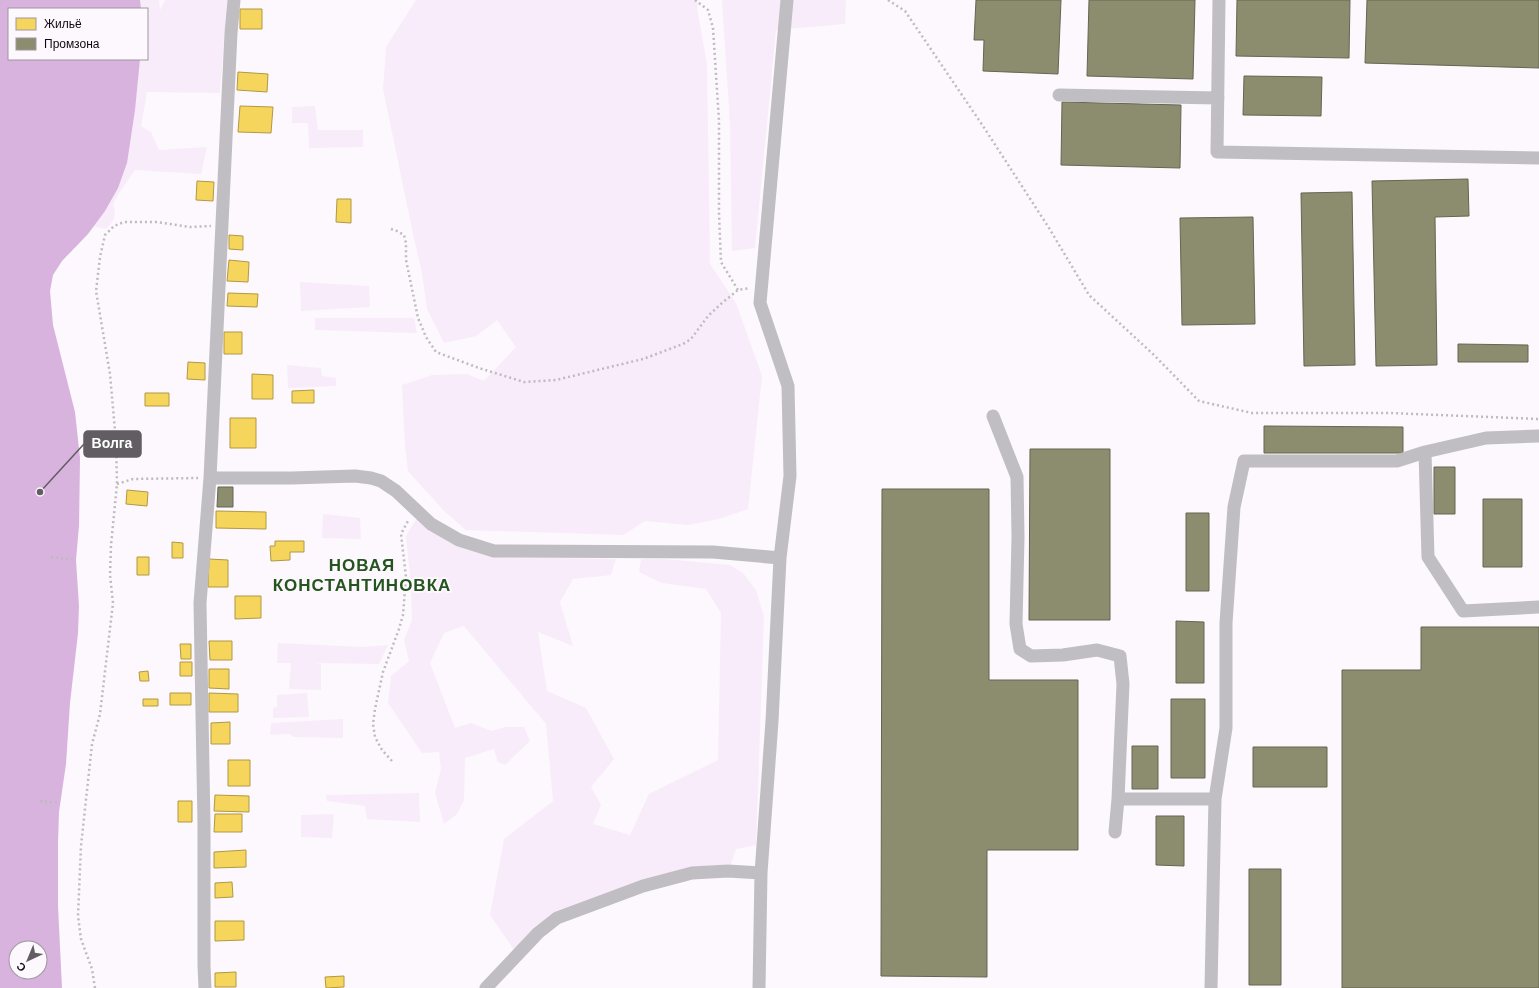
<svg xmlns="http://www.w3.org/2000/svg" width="1539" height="988" font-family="'Work Sans',sans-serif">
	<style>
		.green { fill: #f8ecfa }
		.water { fill: #d8b3de; fill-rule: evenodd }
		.homes { fill: #f6d55c; stroke: #b09845 }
		.industry { fill: #8c8c6e; stroke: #666552 }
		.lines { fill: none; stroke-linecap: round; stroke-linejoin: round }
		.path { stroke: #bdbbbe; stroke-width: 2.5; stroke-dasharray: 2 3; stroke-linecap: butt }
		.minor { stroke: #c0bec2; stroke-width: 13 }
		.labels { text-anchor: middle; stroke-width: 4; stroke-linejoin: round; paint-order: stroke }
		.district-label { font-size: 17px; font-weight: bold; letter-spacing: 1px; fill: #24551f; stroke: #fdf7fe }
		.leader { fill: none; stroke: #615d62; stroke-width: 1.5 }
		.callout-dot { fill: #615d62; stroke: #fdf7fe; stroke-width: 1.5 }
		.callout { fill: #615d62; stroke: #615d62; stroke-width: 1.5 }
		.callout-label { font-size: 14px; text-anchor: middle; font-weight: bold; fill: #fff }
	</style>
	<rect width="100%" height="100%" fill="#fcf8fd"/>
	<path class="green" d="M139,0H159L160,10L165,0H227L220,93L147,92L141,126L151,132L159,150L207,147L201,174L135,170L119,193L113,204C117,216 114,221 106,229L88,225L130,59H147V9H139Z
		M416,0H698L697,8L707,64L710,264L736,303L762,376L748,509L719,519L688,525L645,521L623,535L466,530L444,511L408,471L405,446L402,385L432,375L467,374L484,381L516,347L497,320L476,336L444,343L427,309L422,273L413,234L383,89L386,47Z
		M722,0H846L845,24L776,30L755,248L732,251L730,124Z
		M315,106L318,130H363V147L309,148L308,123H292V107Z
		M300,282L369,286L370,307L301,311Z
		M315,318H414L417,333L315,330Z
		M287,365L321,368L322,376L336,378V386L288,388Z
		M323,514L360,518L361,539L322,538Z
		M418,516L492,557L616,559L611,575L573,579L560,602L573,646L538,632L547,691L586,708L614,759L591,787L601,805L593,824L630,835L649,794L718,760L721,613L706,589L662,583L639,572L641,559H665L730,565L743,573L756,590L764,616L756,845L736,849L731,864L692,867L557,914L515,951L490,915L504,839L553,801L546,724L464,626L444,633L430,663L455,728L471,723L491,731L505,727H524L530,741L505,765L498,762L494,749L465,758L464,800L457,814L444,824L435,793L441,769L439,752L422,753L388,703L391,676L409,661L404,640L412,620L411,586L406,536Z
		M278,643L361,647L388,645L379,664L316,663L321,664V690L289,689L291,663H277Z
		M307,693L309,717L273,718V708L277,707V695Z
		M343,719V738L294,737L289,734L270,735L271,723Z
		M419,793L420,822L367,819L365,806L327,801L326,795Z
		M334,814L332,838L301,837V815Z"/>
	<path class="water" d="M0,0H140L141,9H9V59H140L135,110L127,163L118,188L105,211L88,234L62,261L53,275L50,291L53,325L75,412L80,458L79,526L76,560L79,606L78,633L70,703L66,764L59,812L58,843V906L62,988H0ZM16,948H40V972H16Z"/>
	<path class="homes" d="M240,9H262V29H240Z
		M238,72L268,74L267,92L237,90Z
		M240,106L273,107L271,133L238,132Z
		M197,181L214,182L213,201L196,200Z
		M337,199H351V223L336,222Z
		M229,235L243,236V250L229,249Z
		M229,260L249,262L248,282L227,281Z
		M228,293L258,294L257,307L227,306Z
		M224,332H242V354H224Z
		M188,362L205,363V380L187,379Z
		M252,374L273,375V399H252Z
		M314,390V403H292V391Z
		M145,393H169V406H145Z
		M230,418H256V448H230Z
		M127,490L148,492L147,506L126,504Z
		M216,511L266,512V529L216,528Z
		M275,541H304V552H290V560L271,561L270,546H275Z
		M172,542L183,543V558H172Z
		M137,557H149V575H137Z
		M209,559L228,560V587H208Z
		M235,596H261V618L235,619Z
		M209,641H232V660H210Z
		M180,644H191V659H181Z
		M180,662H192V676H180Z
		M209,669H229V689L209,688Z
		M148,671L149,681H140L139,672Z
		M170,693H191V705H170Z
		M209,693L238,694V712H209Z
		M143,699H158V706H143Z
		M230,722V744H211V723Z
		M228,760H250V786H228Z
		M215,795L249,796V812L214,811Z
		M178,801H192V822H178Z
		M215,814H242V832H214Z
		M246,850V867L214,868V852Z
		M232,882L233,897L215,898V883Z
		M215,921H244V940L215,941Z
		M236,972V987H215V973Z
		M344,976V987L326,988L325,977Z"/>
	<path class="industry" d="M976,0H1061L1058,74L983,71L984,40H974Z
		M1089,0H1195L1193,79L1087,76Z
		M1237,0H1350L1349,58L1236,56Z
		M1367,0H1539V68L1365,63Z
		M1244,76L1322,77L1321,116L1243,115Z
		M1062,102L1181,105L1180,168L1061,165Z
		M1468,179L1469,216L1435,217L1437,365L1376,366L1372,181Z
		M1352,192L1355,365L1304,366L1301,193Z
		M1253,217L1255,324L1182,325L1180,218Z
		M1458,344L1528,345V362H1458Z
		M1264,426L1403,427V453H1264Z
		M1030,449H1110V620H1029Z
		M1434,467H1455V514H1434Z
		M218,487H233V507H217Z
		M882,489H989V680H1078V850H987V977L881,976Z
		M1483,499H1522V567H1483Z
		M1186,513H1209V591H1186Z
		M1176,621L1204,622V683H1176Z
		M1421,627H1539V988H1342V670H1421Z
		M1171,699H1205V778H1171Z
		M1132,746H1158V789H1132Z
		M1253,747H1327V787H1253Z
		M1156,816H1184V866L1156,865Z
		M1249,869H1281V985H1249Z"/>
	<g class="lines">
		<path class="path" d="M695,0L708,10L713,28L719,121V214L721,262L738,290
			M888,0L905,11L983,126L1049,228L1089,295L1154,355L1199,401L1252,413H1390L1539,419
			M391,229L397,231L404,235L406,243V260L418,318L426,337L436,352L479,368L524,382L556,380L643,359L683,344L691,339L708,316L722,303L738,290L750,288
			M117,484L133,479L198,478
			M51,557L76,560
			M392,761L382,750L375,737L373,724L375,709L383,672L399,629L403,615L406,577L401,534L409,519
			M40,801L60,803
			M95,988L92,969L81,939L78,916L81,846L92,744L100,714L113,603L110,575L111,545L117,484L116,442L110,374L96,291L100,257L105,235L114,226L124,222H157L190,227L211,226"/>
		<path class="minor" d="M1219,0L1217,152L1539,158
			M1059,95L1218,98
			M993,416L1017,477L1018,537L1016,624L1020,649L1031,656L1063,655L1097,650L1120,656L1123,684L1118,799L1115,832
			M1425,452L1428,557L1463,611L1539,607
			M210,478H292L355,476L371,478L381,481L396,491L431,524L459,540L494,551L713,552L780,558
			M1118,799H1215
			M205,988L204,965V825L200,603L210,478L231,33L234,0
			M486,988L538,933L557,918L643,886L692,873L728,871L761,873
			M759,988L761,873L772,721L780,558L790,476L788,386L760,303L787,0
			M1211,988L1215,799L1226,728V623L1234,507L1244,461H1397L1425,452L1486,438L1539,436"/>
	</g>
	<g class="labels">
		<g class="district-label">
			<text x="362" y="571">НОВАЯ<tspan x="362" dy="20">КОНСТАНТИНОВКА</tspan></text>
		</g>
	</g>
	<path class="leader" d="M40 492L84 444"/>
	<circle class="callout-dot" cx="40" cy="492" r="4"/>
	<rect class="callout" x="84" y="431" width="57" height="26" rx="4"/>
	<g class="callout-label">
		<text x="112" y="448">Волга</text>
	</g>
	<rect x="8" y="8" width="140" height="52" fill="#fdf7fe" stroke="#9d989e"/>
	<rect x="16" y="18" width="20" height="12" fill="#f6d55c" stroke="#9d989e"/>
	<text x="44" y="28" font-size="12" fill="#0e0a0f">Жильё</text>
	<rect x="16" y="38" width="20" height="12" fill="#8c8c6e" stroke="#9d989e"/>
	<text x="44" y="48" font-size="12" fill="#0e0a0f">Промзона</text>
	<g transform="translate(28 960) rotate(224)"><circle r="19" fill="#fdf7fe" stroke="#9d989e"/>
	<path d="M0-3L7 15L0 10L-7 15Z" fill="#615d62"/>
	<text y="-6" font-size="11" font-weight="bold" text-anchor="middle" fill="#0e0a0f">С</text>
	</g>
</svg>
